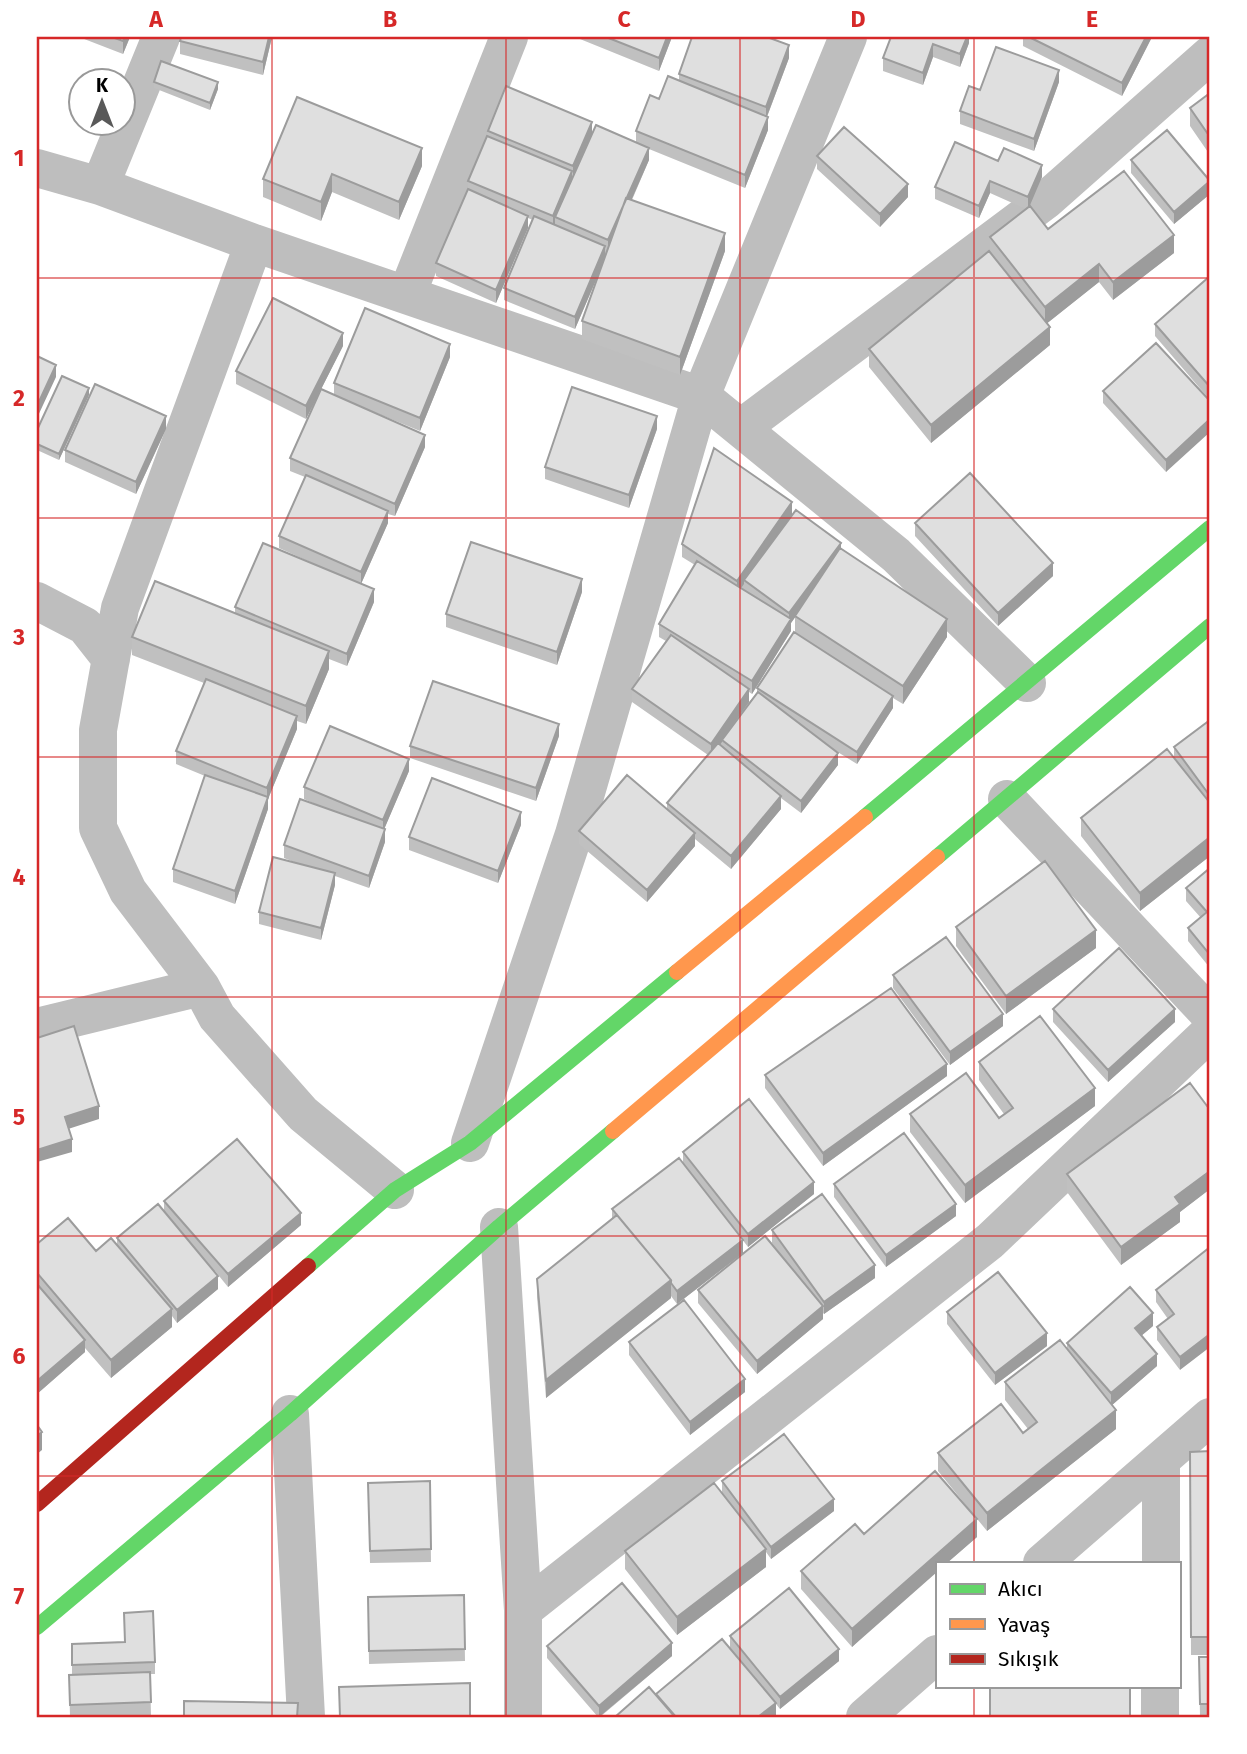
<svg xmlns="http://www.w3.org/2000/svg" width="1247" height="1754" font-family="'Fira Sans',sans-serif">
	<style>
		.lines { fill: none; stroke-linecap: round; stroke-linejoin: round }
		.street { stroke: #bebebe; stroke-width: 38 }
		.fast { stroke: #63d668; stroke-width: 16 }
		.slow { stroke: #ff974d; stroke-width: 16 }
		.jam { stroke: #b3261e; stroke-width: 16 }
		.wall { fill: #c0c0c0; fill-rule: evenodd }
		.shaded-wall { fill: #9c9c9c }
		.building { fill: #dfdfdf; stroke: #9c9c9c; stroke-width: 2 }
		.grid { fill: none; stroke: #d62828; stroke-width: 2; stroke-opacity: 0.55 }
		.neatline { fill: none; stroke: #d62828; stroke-width: 2.5 }
		.grid-label { font-size: 23px; text-anchor: middle; font-weight: bold; fill: #d62828 }
	</style>
	<rect width="100%" height="100%" fill="#fff"/>
	<g class="lines">
		<path class="street" d="M37,168L100,186L254,243L701,396L896,555L1027,683
			M100,186L161,37
			M254,243L120,608L98,730V828L128,891L201,987L217,1017L303,1114L395,1190
			M407,294L509,37
			M741,428L1046,200L1210,55
			M37,601L85,626L111,659
			M1007,799L1210,1015
			M37,1027L201,987
			M470,1143L574,834L701,396L848,37
			M499,1227L523,1610V1717
			M290,1414L306,1717
			M1042,1563L1210,1417
			M1161,1563V1460
			M523,1610L990,1241L1210,1032
			M865,1717L937,1654
			M1160,1717V1686"/>
		<path class="fast" d="M865,817L1210,528
			M937,857L1210,626
			M308,1266L395,1190L470,1143L677,972
			M37,1627L290,1414L499,1227L613,1131"/>
		<path class="slow" d="M677,972L865,817
			M613,1131L937,857"/>
		<path class="jam" d="M37,1504L308,1266"/>
	</g>
	<path class="wall" d="M79,37H130L123,54Z
		M272,37L263,75L180,54V41Z
		M575,37H672L659,71Z
		M891,37H969V43L960,67L933,57L923,85L883,71V58Z
		M1023,37H1152L1122,96L1023,46Z
		M789,58L767,117L768,130L745,188L649,149V160L632,200L725,251L680,375L582,339V321L603,264L575,329L504,300V288L533,220L528,218V228L496,303L436,276V263L468,189V181L488,137V131L592,133L636,142V131L659,99L679,81V74Z
		M154,82L218,89L210,110L154,88Z
		M1059,82L1034,151L960,124V111L980,90Z
		M1210,93V155L1190,126V108Z
		M817,156L908,197L880,227L817,169Z
		M1131,160L1210,194L1174,224L1131,173Z
		M998,161L1042,177L1030,206L1048,229L1174,253L1113,300L1099,282L1047,323L1050,345L931,443L869,367V349L990,253V237L1026,209L990,193L979,218L935,199V187Z
		M422,166L399,220L332,192L321,221L263,197V179Z
		M1210,276V400L1155,336V324Z
		M343,346L321,389L334,395V383L450,357L420,431L357,405L425,447L395,516L388,514V523L361,584L374,602L347,666L329,659V669L306,724L297,721V729L268,799V809L235,904L173,882V869L205,776L176,764V751L204,683L132,655V637L235,613V607L328,570L279,548V536L305,477L290,471V458L316,399L306,419L236,384V371Z
		M1103,391L1210,401L1166,472L1103,403Z
		M89,395L59,460L37,450V430Z
		M166,429L136,494L65,462V450Z
		M657,429L629,508L545,479V467Z
		M792,515L841,549L947,637L903,704L893,698V708L857,764L836,751L838,765L801,813L781,798V809L731,869L695,839V846L647,902L579,844V831L667,809V803L708,755L632,702V689L666,641L659,637V624L695,565L682,557V544ZM795,617V632L757,688V693L749,702V692L752,694L791,631V623Z
		M915,523L1053,576L998,626L915,536Z
		M582,592L557,665L446,627V614Z
		M1210,720V856L1140,911L1081,836V818L1174,758V747Z
		M559,736L536,801L410,758V746Z
		M409,771L384,829L385,842L369,888L335,876V885L321,940L259,924V912L299,864L284,858V845L322,807L304,799V787Z
		M521,825L498,883L409,850V837Z
		M1210,868V968L1188,941V928L1201,918L1186,901V888Z
		M956,927L1096,948L1006,1014L956,946Z
		M893,975L1003,1026L950,1065L893,988Z
		M1053,1009L1175,1022L1108,1082L1053,1022Z
		M979,1062L1095,1106L965,1203L910,1132V1114L999,1118L1004,1114L979,1080Z
		M765,1075L947,1076L823,1166L765,1088Z
		M1210,1110V1189L1180,1212V1222L1121,1265L1067,1192V1174Z
		M683,1152L814,1194L748,1247L732,1226L743,1253L677,1304L671,1296V1298L546,1398L537,1297V1279L612,1219V1209L683,1163Z
		M834,1184L956,1216L886,1267L834,1197Z
		M164,1201L301,1225L228,1287L215,1271L218,1289L177,1323L172,1316V1327L111,1378L85,1348V1352L37,1394V1244L96,1251L117,1244V1238L164,1212Z
		M772,1230L875,1278L824,1314L823,1313V1319L757,1374L698,1303V1290L785,1260L772,1243Z
		M1210,1247L1180,1370L1157,1340V1327L1168,1319L1156,1302V1290Z
		M947,1312L1047,1346L995,1385L947,1324Z
		M1153,1326L1141,1336L1157,1366L1112,1405L1116,1429L987,1531L938,1471V1453L1023,1433L1028,1429L1005,1400V1382L1067,1349V1343Z
		M629,1342L745,1392L690,1435L629,1355Z
		M1210,1451V1655H1191L1190,1452Z
		M430,1481L431,1562L370,1563L368,1483Z
		M722,1481L834,1511L771,1559L766,1552V1567L677,1635L625,1569V1551L722,1493Z
		M864,1534L977,1537L947,1563H937L852,1647L801,1589V1571Z
		M464,1595L465,1661L369,1664L368,1597Z
		M730,1636L839,1661L780,1709L776,1704V1715L774,1717H615L656,1696V1694L730,1648Z
		M72,1644L155,1662V1674H150L151,1715L70,1717L69,1675L72,1674Z
		M547,1646L672,1656L600,1717H598L547,1658Z
		M1199,1657H1210V1717H1200Z"/>
	<path class="shaded-wall" d="M125,37H130L123,54V41Z
		M269,37H272L263,75V62Z
		M667,37H672L659,71V58Z
		M967,37H969V43L960,67V54Z
		M1146,37H1152L1122,96V83Z
		M933,44V57L923,85V73Z
		M789,45V58L766,119V107Z
		M1059,70V82L1034,151V139Z
		M218,82V89L210,110V103Z
		M768,117V130L745,188V175Z
		M592,122V135L573,179V166Z
		M422,148V166L399,220V202Z
		M649,148V160L608,253V240Z
		M1042,165V177L1028,210V197Z
		M572,171V184L555,217V224L553,228V216Z
		M332,174V192L321,221V202Z
		M990,181V193L979,218V206Z
		M1210,181V194L1174,224V212Z
		M908,184V197L880,227V214Z
		M528,216V228L496,303V290Z
		M725,233V251L680,375V357Z
		M1174,235V253L1113,300V282Z
		M605,246V259L575,329V317Z
		M1099,264V282L1045,325V307Z
		M1050,327V345L931,443V425Z
		M343,333V346L306,419V406Z
		M450,344V357L420,431V418Z
		M56,365V377L37,418V406Z
		M89,388V395L59,460V454Z
		M166,416V429L136,494V482Z
		M657,416V429L629,508V495Z
		M1210,419V432L1166,472V460Z
		M425,435V447L395,516V504Z
		M792,502V515L744,580V584L737,594V581Z
		M388,511V523L361,584V572Z
		M841,543V555L791,623V631L752,694V681L789,622V613Z
		M1053,563V576L998,626V613Z
		M582,579V592L557,665V652Z
		M374,589V602L347,666V654Z
		M947,619V637L903,704V686Z
		M329,651V669L306,724V706Z
		M749,689V702L722,740V742L711,757V744Z
		M893,696V708L857,764V752Z
		M297,716V729L268,799V809L235,904V891L267,799V788Z
		M559,724V736L536,801V788Z
		M838,753V765L801,813V801Z
		M409,759V771L383,832V820Z
		M781,796V809L731,869V856Z
		M521,812V825L498,883V871Z
		M385,829V842L369,888V876Z
		M695,833V846L647,902V890Z
		M1210,837V856L1140,911V893Z
		M335,873V885L321,940V928Z
		M1096,930V948L1006,1014V996Z
		M1175,1009V1022L1108,1082V1070Z
		M1003,1014V1026L950,1065V1052Z
		M947,1064V1076L823,1166V1153Z
		M1095,1088V1106L965,1203V1185Z
		M99,1106V1119L65,1130V1117Z
		M72,1139V1152L37,1162V1150Z
		M1210,1171V1189L1180,1212V1222L1121,1265V1247L1175,1197Z
		M814,1182V1194L748,1247V1234Z
		M956,1204V1216L886,1267V1255Z
		M301,1213V1225L228,1287V1274Z
		M743,1240V1253L677,1304V1291Z
		M875,1265V1278L824,1314V1302Z
		M218,1276V1289L177,1323V1310Z
		M671,1280V1298L546,1398V1380Z
		M823,1306V1319L757,1374V1361Z
		M172,1309V1327L111,1378V1360Z
		M1153,1313V1326L1135,1341V1328Z
		M1047,1333V1346L995,1385V1373Z
		M1210,1334V1347L1180,1370V1357Z
		M85,1340V1352L37,1394V1381Z
		M1157,1354V1366L1111,1406V1393Z
		M745,1379V1392L690,1435V1422Z
		M1116,1410V1429L987,1531V1513Z
		M42,1432V1450L37,1454V1436Z
		M834,1499V1511L771,1559V1547Z
		M977,1519V1537L947,1563H937V1572L852,1647V1629Z
		M766,1549V1567L677,1635V1617Z
		M672,1643V1656L599,1717V1706Z
		M839,1649V1661L780,1709V1697Z
		M776,1703V1715L774,1717H758Z"/>
	<path class="building" d="M112,37H125L123,41Z
		M181,37H269L263,62L180,41Z
		M606,37H667L659,58Z
		M692,37H767L789,45L766,107L679,74Z
		M891,37H967L960,54L933,44L923,73L883,58Z
		M1029,37H1146L1122,83Z
		M996,47L1059,70L1034,139L960,111L969,86L980,90Z
		M161,61L218,82L210,103L154,82Z
		M668,76L768,117L745,175L636,131L650,95L659,99Z
		M506,86L592,122L573,166L488,131Z
		M1210,93V137L1190,108Z
		M297,97L422,148L399,202L332,174L321,202L263,179Z
		M596,125L649,148L608,240L555,217Z
		M844,127L908,184L880,214L817,156Z
		M1167,130L1210,181L1174,212L1131,160Z
		M487,136L572,171L553,216L468,181Z
		M955,142L998,161L1004,148L1042,165L1028,197L990,181L979,206L935,187Z
		M1124,171L1174,235L1113,282L1099,264L1045,307L990,237L1030,206L1048,229Z
		M468,189L528,216L496,290L436,263Z
		M626,198L725,233L680,357L582,321Z
		M534,216L605,246L575,317L504,288Z
		M989,251L1050,327L931,425L869,349Z
		M1210,276V387L1155,324Z
		M273,298L343,333L306,406L236,371Z
		M365,308L450,344L420,418L334,383Z
		M1156,343L1210,401V419L1166,460L1103,391Z
		M37,356L56,365L37,406Z
		M62,376L89,388L59,454L37,444V430Z
		M95,384L166,416L136,482L65,450Z
		M572,387L657,416L629,495L545,467Z
		M321,389L425,435L395,504L290,458Z
		M714,448L792,502L737,581L682,544Z
		M970,473L1053,563L998,613L915,523Z
		M306,475L388,511L361,572L279,536Z
		M796,510L841,543L789,613L744,580Z
		M471,542L582,579L557,652L446,614Z
		M263,543L374,589L347,654L235,607Z
		M840,548L947,619L903,686L795,616Z
		M697,561L791,619L752,681L659,624Z
		M155,581L329,651L306,706L132,637Z
		M794,632L893,696L857,752L757,688Z
		M671,635L749,689L711,744L632,689Z
		M206,679L297,716L267,788L176,751Z
		M433,681L559,724L536,788L410,746Z
		M758,692L838,753L801,801L722,740Z
		M1210,720V796L1174,747Z
		M330,726L409,759L383,820L304,787Z
		M718,743L781,796L731,856L667,803Z
		M1167,749L1210,803V837L1140,893L1081,818Z
		M205,775L268,797L235,891L173,869Z
		M627,775L695,833L647,890L579,831Z
		M432,778L521,812L498,871L409,837Z
		M300,799L385,829L369,876L284,845Z
		M273,857L335,873L321,928L259,912Z
		M1045,861L1096,930L1006,996L956,927Z
		M1210,868V955L1188,928L1207,912L1186,888Z
		M946,937L1003,1014L950,1052L893,975Z
		M1119,948L1175,1009L1108,1070L1053,1009Z
		M891,988L947,1064L823,1153L765,1075Z
		M1040,1016L1095,1088L965,1185L910,1114L966,1073L999,1118L1013,1108L979,1062Z
		M74,1026L99,1106L65,1117L72,1139L37,1150V1038Z
		M1190,1083L1210,1110V1171L1175,1197L1180,1204L1121,1247L1067,1174Z
		M749,1099L814,1182L748,1234L683,1152Z
		M904,1133L956,1204L886,1255L834,1184Z
		M237,1139L301,1213L228,1274L164,1201Z
		M679,1158L743,1240L677,1291L671,1283V1280L612,1209Z
		M822,1194L875,1265L824,1302L772,1230Z
		M158,1204L218,1276L177,1310L117,1238Z
		M617,1215L671,1280L546,1380L537,1279Z
		M68,1218L96,1251L111,1238L172,1309L111,1360L37,1273V1244Z
		M765,1236L823,1306L757,1361L698,1290Z
		M1210,1247V1334L1180,1357L1157,1327L1174,1314L1156,1290Z
		M998,1272L1047,1333L995,1373L947,1312Z
		M37,1284L85,1340L37,1381Z
		M1130,1287L1153,1313L1135,1328L1157,1354L1111,1393L1067,1343Z
		M684,1300L745,1379L690,1422L629,1342Z
		M1060,1340L1116,1410L987,1513L938,1453L1001,1404L1023,1433L1037,1422L1005,1382Z
		M37,1425L42,1432L37,1436Z
		M784,1434L834,1499L771,1547L722,1481Z
		M1210,1451V1637H1191L1190,1452Z
		M935,1471L977,1519L852,1629L801,1571L855,1524L864,1534Z
		M430,1481L431,1549L370,1551L368,1483Z
		M714,1483L766,1549L677,1617L625,1551Z
		M622,1583L672,1643L599,1706L547,1646Z
		M789,1588L839,1649L780,1697L730,1636Z
		M464,1595L465,1649L369,1651L368,1597Z
		M153,1611L155,1662L72,1665V1644L125,1642L124,1613Z
		M722,1639L776,1703L758,1717H676L656,1694Z
		M1199,1657H1210V1704H1200Z
		M150,1672L151,1702L70,1705L69,1675Z
		M470,1683V1717H340L339,1687Z
		M990,1686H1130V1717H990Z
		M649,1687L675,1717H615Z
		M184,1701L298,1703L297,1717H184Z"/>
	<path class="grid" d="M272,37V1717M506,37V1717M740,37V1717M974,37V1563M37,278H1210M37,518H1210M37,757H1210M37,997H1210M37,1236H1210M37,1476H1210M974,1686V1717"/>
	<rect width="1247" height="1754" fill="none" stroke="#ffffff" stroke-width="77"/>
	<rect x="936" y="1562" width="245" height="126" fill="#ffffff" stroke="#999999" stroke-width="2"/>
	<rect x="950" y="1584" width="35" height="10" fill="#63d668" stroke="#999999" stroke-width="2"/>
	<text x="998" y="1596" font-size="21" fill="#000000">Akıcı</text>
	<rect x="950" y="1619" width="35" height="10" fill="#ff974d" stroke="#999999" stroke-width="2"/>
	<text x="998" y="1632" font-size="21" fill="#000000">Yavaş</text>
	<rect x="950" y="1654" width="35" height="10" fill="#b3261e" stroke="#999999" stroke-width="2"/>
	<text x="998" y="1666" font-size="21" fill="#000000">Sıkışık</text>
	<g transform="translate(102 102)"><circle r="33" fill="#ffffff" stroke="#999999" stroke-width="2"/>
	<path d="M0-5L12 26L0 18L-12 26Z" fill="#595959"/>
	<text y="-10" font-size="19" font-weight="bold" text-anchor="middle" fill="#000000">K</text>
	</g>
	<rect x="38" y="38" width="1170" height="1678" class="neatline"/>
	<g class="grid-label">
		<text x="156" y="27">A</text>
		<text x="390" y="27">B</text>
		<text x="624" y="27">C</text>
		<text x="858" y="27">D</text>
		<text x="1092" y="27">E</text>
		<text x="19" y="166">1</text>
		<text x="19" y="406">2</text>
		<text x="19" y="645">3</text>
		<text x="19" y="885">4</text>
		<text x="19" y="1125">5</text>
		<text x="19" y="1364">6</text>
		<text x="19" y="1604">7</text>
	</g>
</svg>
